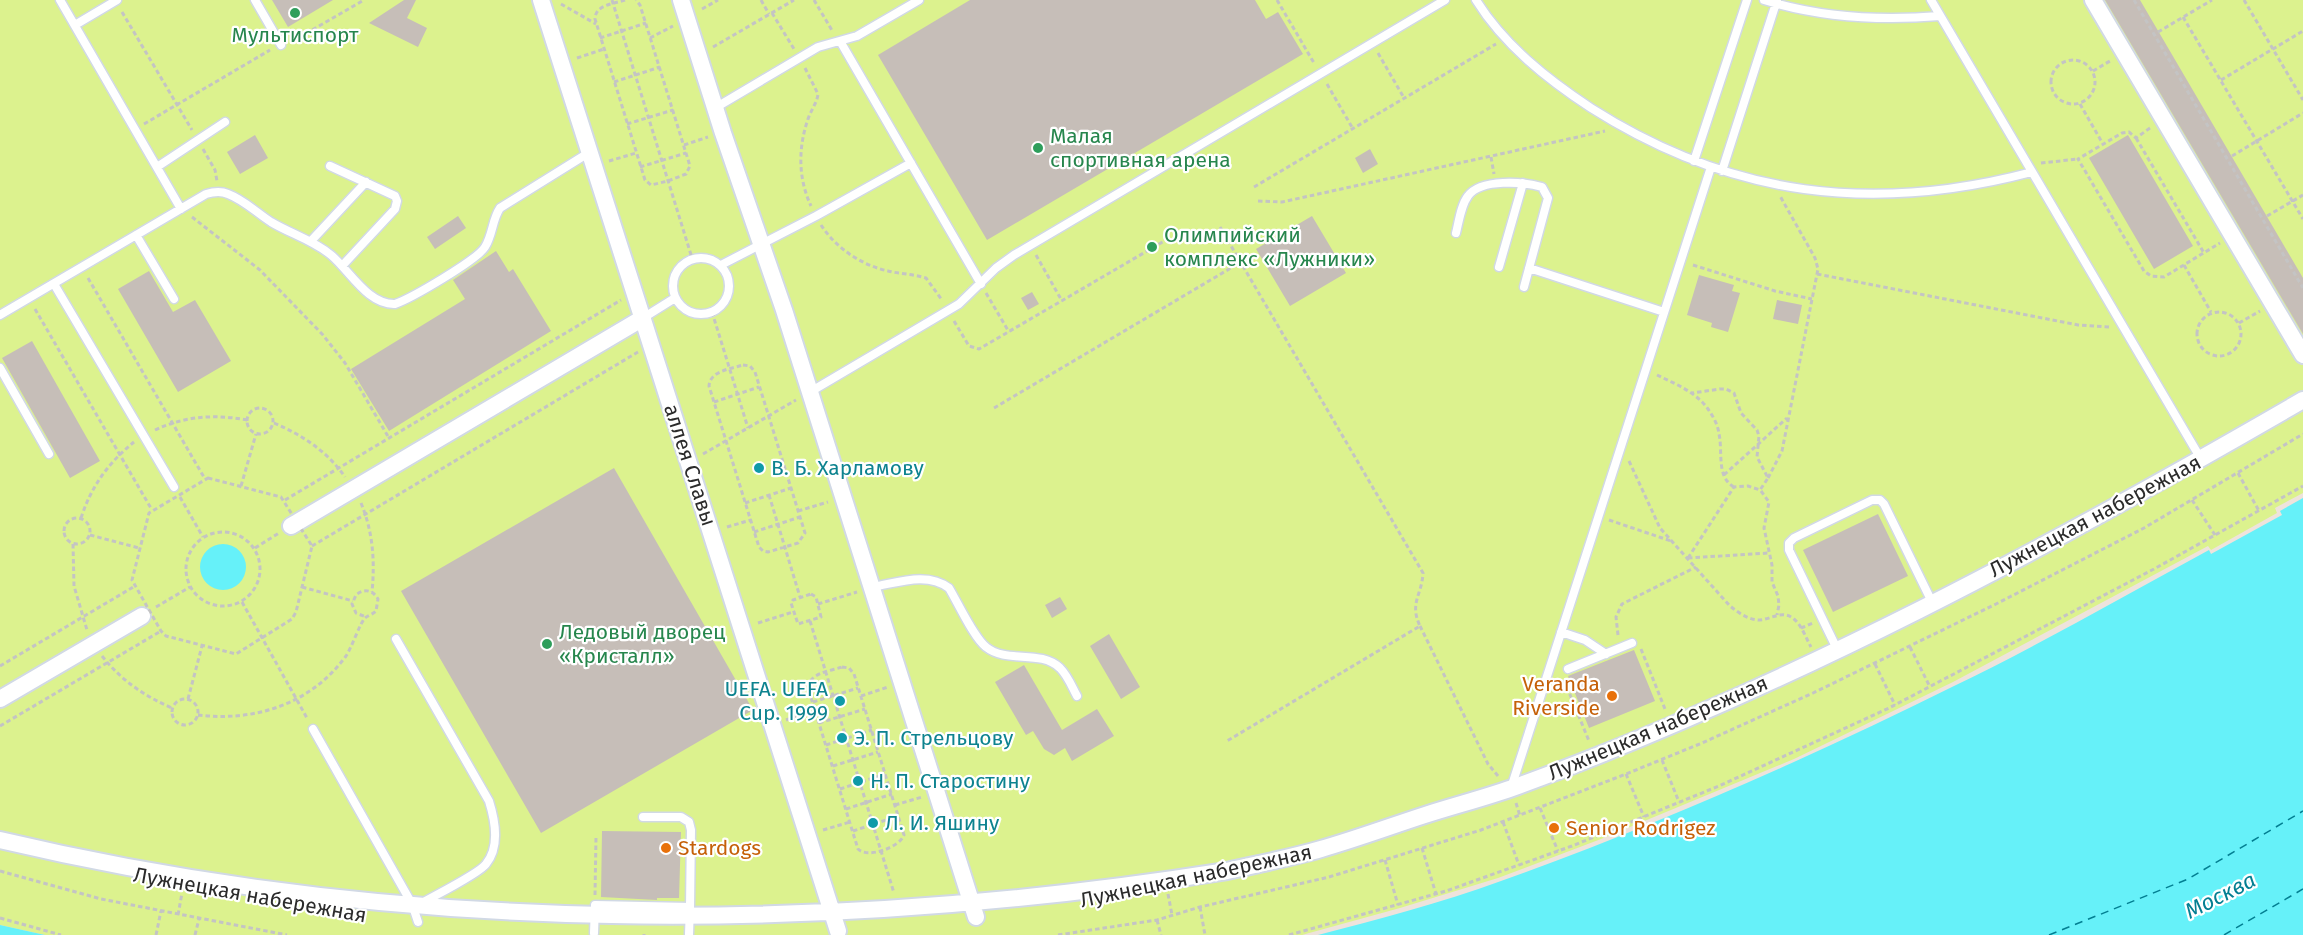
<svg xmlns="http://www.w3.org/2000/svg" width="2303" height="935" font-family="'Fira Sans',sans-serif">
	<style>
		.pitch { fill: #dcf28e }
		.water { fill: #66f1f9 }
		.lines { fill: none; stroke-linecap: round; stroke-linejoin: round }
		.ferry { stroke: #037f92; stroke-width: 1.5; stroke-dasharray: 8 6; stroke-linecap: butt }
		.building { fill: #c6beb8 }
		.service-casing { stroke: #d1d9e5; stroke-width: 11 }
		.minor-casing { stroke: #d1d9e5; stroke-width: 20 }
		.path { stroke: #c4c4c4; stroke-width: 3; stroke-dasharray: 4.5 3; stroke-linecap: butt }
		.service { stroke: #fff; stroke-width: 8 }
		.minor { stroke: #fff; stroke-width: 16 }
		.leisure-dot { fill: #2e9e5b; stroke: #fff; stroke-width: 2 }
		.culture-dot { fill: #0f9aa8; stroke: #fff; stroke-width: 2 }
		.food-dot { fill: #e8710a; stroke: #fff; stroke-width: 2 }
		.labels { text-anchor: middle; stroke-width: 4.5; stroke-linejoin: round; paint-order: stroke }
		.leisure-label { font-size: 21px; fill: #27864d; stroke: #fff; text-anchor: start }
		.street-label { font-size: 21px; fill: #2b2b2b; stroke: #fff }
		.culture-label { font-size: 21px; fill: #0d838f; stroke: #fff; text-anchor: start }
		.food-label { font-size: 21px; fill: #c56008; stroke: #fff; text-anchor: start }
		.water-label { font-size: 22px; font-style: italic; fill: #037f92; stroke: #fff }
	</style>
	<rect width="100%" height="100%" fill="#eee3dc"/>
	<path class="pitch" d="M0,0H2303V493L2275,508L2277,513L2211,550L2208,546L1953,682L1794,759L1601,839L1498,878L1400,908L1302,935H45L0,925Z"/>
	<path class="water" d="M2303,498V935H1318C1379,919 1441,903 1501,881C1655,826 1807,759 1954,686C2041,644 2124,596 2209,550L2211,554L2282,515L2280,511Z
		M200 567a23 23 0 1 1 46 0a23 23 0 1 1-46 0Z
		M0,925L45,935H0Z"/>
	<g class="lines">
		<path class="ferry" d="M2049,935L2188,879L2303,811
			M2224,935L2303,889"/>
	</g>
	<path class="building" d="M272,0H333L288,27Z
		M404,0H416L407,18L427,28L418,47L369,23Z
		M970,0H1255L1266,19L1278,12L1303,54L987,240L878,55Z
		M2105,0H2140L2303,278V334Z
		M255,135L268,158L240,174L227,152Z
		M2128,135L2193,246L2154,269L2089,158Z
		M1370,149L1378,164L1363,173L1355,158Z
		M458,216L466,228L435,249L427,237Z
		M1312,216L1346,273L1290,306L1256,249Z
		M496,251L509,272L513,269L551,331L389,431L351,369L465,299L453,280Z
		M149,271L173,312L195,300L231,361L178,392L118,289Z
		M1699,275L1734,285L1732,291L1740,293L1728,332L1711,327L1712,323L1687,315Z
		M1032,292L1039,304L1028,310L1021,298Z
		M1777,300L1802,305L1798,324L1773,319Z
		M32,341L100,461L70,478L2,358Z
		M614,468L753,710L541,833L401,591Z
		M1878,514L1908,576L1833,612L1803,550Z
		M1060,597L1067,609L1052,618L1045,605Z
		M1109,634L1140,687L1121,699L1090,646Z
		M1634,650L1655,701L1589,728L1568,676Z
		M1024,665L1062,730L1097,709L1114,736L1072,761L1065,748L1054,755L1044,749L1033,731L1026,735L995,682Z
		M602,831L681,832L679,898H657V900L601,897Z"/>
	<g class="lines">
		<defs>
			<path id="service" d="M60,0L181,209
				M255,0L281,45
				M1476,0C1504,45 1547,79 1591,108C1731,197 1873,214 2032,172
				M1764,0C1822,18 1880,21 1940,16
				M1931,0L2201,459
				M75,25L117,0
				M840,41L981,284
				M715,108L818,47L857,36L919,0
				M1694,161L1747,0
				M330,166L395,196L397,201L395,209L342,266
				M157,167L225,122
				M1722,171L1777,0
				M1456,233C1459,221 1461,205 1468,196C1481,178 1524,182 1542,187L1548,198L1524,287
				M136,235L174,299
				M311,241L366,182
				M673 286a28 28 0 1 1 56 0a28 28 0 1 1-56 0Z
				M721,265L816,216L911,163
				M1499,267L1523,183
				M1529,268L1664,312
				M54,284L174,487
				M0,315L206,194C213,192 221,191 228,194C244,200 257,213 271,222C291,234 313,240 331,255C350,271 368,305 395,304C412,298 477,260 485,247C493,234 492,220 500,208L590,152
				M643,318L675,298
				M0,368L49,454
				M810,392L959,304L996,268L1014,255L1445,0
				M872,587C897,583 927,571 949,588C958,603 974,638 986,647C1007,664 1040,649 1060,668C1068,676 1072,687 1077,696
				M1561,632L1585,640L1606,654
				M396,639L489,801C495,820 500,847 486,864C480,873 434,896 422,903
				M1837,649L1789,550V543L1794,538L1872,500H1880L1884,504L1932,602
				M1568,669L1632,643
				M313,729L412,904L418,922
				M1511,788L1711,167
				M643,817H681L689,822L691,830L690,907
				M594,933L595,905L690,907L689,934"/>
			<path id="minor" d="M541,0L838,931
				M681,0L723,133L784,310L976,917
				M2093,0L2303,355
				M291,526L643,318
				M0,699L142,616
				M0,840C401,935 821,935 1227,871C1258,864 1290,858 1321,849C1356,839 1391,826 1425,815C1456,805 1488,797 1518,786C1792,686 2051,546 2303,400"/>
		</defs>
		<use href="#service" class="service-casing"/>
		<use href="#minor" class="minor-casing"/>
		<path class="path" d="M612,0L692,258
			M625,0C613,4 595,5 595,19L645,180L651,185L668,181L686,174L690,166L640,5L636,0
			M761,0L769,14
			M814,0L833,32
			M1277,0L1314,63
			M2134,0L2303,288
			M2244,0L2303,100
			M561,4L596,24
			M702,9L718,0
			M122,12L192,130
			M772,13L794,49
			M2183,17L2303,219
			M2158,32L2212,0
			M600,38L646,23
			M650,38L673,26
			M293,41L364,0
			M713,47L794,0
			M1378,53L1404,98
			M577,58L604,49
			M2051 82a22 22 0 1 1 44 0a22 22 0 1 1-44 0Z
			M805,68L818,94C817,103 811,110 808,119C798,148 798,178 811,206
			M2093,71L2110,61
			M2221,80L2303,31
			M614,82L660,67
			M1327,84L1353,129
			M2080,104L2103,144
			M144,124L270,50
			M627,124L673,110
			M2150,128L2136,138L2129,132L2122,133L2078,159L2144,271L2151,276L2164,277L2220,243
			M2136,138L2204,253
			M684,145L708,137
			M203,149L215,170L217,181
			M2232,156L2303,113
			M1491,157L1494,174
			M609,161L636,153
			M2041,163L2078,159
			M640,167L686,153
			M1254,187L1496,44
			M1258,201L1282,202L1605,131
			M2267,216L2303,195
			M192,217L260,270L323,335L345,363L389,438
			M821,225C836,248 861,265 888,271C900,274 913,274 926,278L942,300
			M1220,227L1423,573C1422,595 1409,603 1420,626L1227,741
			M1036,255L1062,301
			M1693,265L1775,291L1812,299
			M2184,265L2211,312
			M1817,274L2078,325L2110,327
			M88,278L205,479
			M986,293L1009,332
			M35,309L152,510
			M2197 334a22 22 0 1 1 44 0a22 22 0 1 1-44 0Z
			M712,312L748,428
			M954,321L969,346L979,349L1166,240
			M2239,323L2260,311
			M743,365L750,366L755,372L805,533L798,543L768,552L763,551L759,547L709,386C710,371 730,369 743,365Z
			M1657,375C1675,384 1695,391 1708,409C1713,416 1718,425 1719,434C1723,452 1716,477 1734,487
			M714,402L759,387
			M247 421a13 13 0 1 1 26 0a13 13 0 1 1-26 0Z
			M994,408L1241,262
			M274,423C302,435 327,451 345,477
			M155,430C185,416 215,414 247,420
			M703,454L796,400
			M1629,461L1660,528L1729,605C1737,612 1747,619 1758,620C1771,620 1782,609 1794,619C1802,626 1806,638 1811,647
			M2238,473L2259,511
			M1724,475L1787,418
			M208,478L281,497L312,546L296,612L292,619L236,654L166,636L161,631L132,580L149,513Z
			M1768,478L1782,451L1818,269L1815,258L1780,196
			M241,486L256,434
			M1761,491L1769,502L1764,528L1772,565V582L1778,596L1779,605L1777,615
			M769,495L800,597
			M180,497L203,537
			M285,500L621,300
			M2192,500L2215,535
			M361,503C373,532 375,561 372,592
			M745,503L791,488
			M798,511L828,502
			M64 531a13 13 0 1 1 26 0a13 13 0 1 1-26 0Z
			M81,518C91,487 108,463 134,442
			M1609,520L1671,541
			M727,527L751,520
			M186 569a37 37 0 1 1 74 0a37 37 0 1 1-74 0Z
			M754,532L800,517
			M90,535L139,548
			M73,544L74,586L87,630
			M312,546L638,352
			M255,548L279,533
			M1688,558L1734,487L1748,486L1760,490L1768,478L1757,457L1759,436L1757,430L1741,413L1734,393L1726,389H1720L1692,393
			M1688,558L1769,553
			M302,587L353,601
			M811,594L816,597L821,617L798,624L791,603L793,600Z
			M242,602L307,718
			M818,604L857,592
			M156,607L190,587
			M810,621L894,893
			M758,623L793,612
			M1420,626L1488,764L1498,776
			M1801,628L1813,623
			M1618,635L1616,617L1622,604L1696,567
			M1910,647L1930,687
			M1641,649L1665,709
			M102,656C121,680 144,696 172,708
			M1875,664L1895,705
			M0,666L135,586
			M842,667L849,668L854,674L904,835C900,847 868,859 858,849L808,688C809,673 830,671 842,667Z
			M1564,680L1589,741
			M861,696L888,687
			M172 712a13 13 0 1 1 26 0a13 13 0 1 1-26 0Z
			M188,699L202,646
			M813,702L858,688
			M198,715C255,722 311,704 346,656C352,647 360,623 365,618C367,616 373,614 376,611L378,599C373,590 364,588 356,595L352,604L356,613L366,617
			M786,720L815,710
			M819,723L865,709
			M0,726L161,631
			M826,745L872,730
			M1662,760L1679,802
			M833,766L878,752
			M1626,774L1644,817
			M840,789L885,774
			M1516,803L1520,816
			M895,805L922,797
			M1540,808L1558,851
			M846,809L892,794
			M1503,822L1519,865
			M823,830L850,822
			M853,831L898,816
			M1422,848L1436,894
			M1385,860L1398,905
			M0,871L101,899L287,935
			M1168,894L1172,915
			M595,895L596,836
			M1200,907L1205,935
			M178,915L182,893
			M0,918L61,935
			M1157,920L1161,935
			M644,934V935
			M156,935L161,911
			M195,935L199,919
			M1058,935L1157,920L1200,907L1329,877L1481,830L1626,774L1702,743L1813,693L1996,604L2144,528L2303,434
			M1289,935L1446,891L1572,846L1719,786L1889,708L2154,569L2303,486"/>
		<use href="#service" class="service"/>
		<use href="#minor" class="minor"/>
	</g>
	<g class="leisure-dot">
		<circle cx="295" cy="13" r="6"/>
		<circle cx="1038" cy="148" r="6"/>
		<circle cx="1152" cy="247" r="6"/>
		<circle cx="547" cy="644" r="6"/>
	</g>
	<g class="culture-dot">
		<circle cx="759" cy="468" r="6"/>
		<circle cx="840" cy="701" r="6"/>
		<circle cx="842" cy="738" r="6"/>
		<circle cx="858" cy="781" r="6"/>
		<circle cx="873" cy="823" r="6"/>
	</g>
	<g class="food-dot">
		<circle cx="1612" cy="696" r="6"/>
		<circle cx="1554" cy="828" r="6"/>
		<circle cx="666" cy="848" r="6"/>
	</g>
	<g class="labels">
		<g class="leisure-label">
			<text x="295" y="42" text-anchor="middle">Мультиспорт</text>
			<text x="1050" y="143">Малая<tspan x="1050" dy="24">спортивная арена</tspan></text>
			<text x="1164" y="242">Олимпийский<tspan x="1164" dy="24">комплекс «Лужники»</tspan></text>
			<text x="559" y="639">Ледовый дворец<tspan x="559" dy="24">«Кристалл»</tspan></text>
		</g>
		<g class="street-label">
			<text transform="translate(690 465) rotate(72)" y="7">аллея Славы</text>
			<text transform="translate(2095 516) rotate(-28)" y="7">Лужнецкая набережная</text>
			<text transform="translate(1658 728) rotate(-23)" y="7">Лужнецкая набережная</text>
			<text transform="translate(1196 876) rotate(-12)" y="7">Лужнецкая набережная</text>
			<text transform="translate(250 895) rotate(10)" y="7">Лужнецкая набережная</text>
		</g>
		<g class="culture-label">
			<text x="771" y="475">В. Б. Харламову</text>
			<text x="828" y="696" text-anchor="end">UEFA. UEFA<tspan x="828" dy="24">Cup. 1999</tspan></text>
			<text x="854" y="745">Э. П. Стрельцову</text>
			<text x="870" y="788">Н. П. Старостину</text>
			<text x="885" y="830">Л. И. Яшину</text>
		</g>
		<g class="food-label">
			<text x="1600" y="691" text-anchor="end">Veranda<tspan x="1600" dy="24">Riverside</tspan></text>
			<text x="1566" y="835">Senior Rodrigez</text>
			<text x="678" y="855">Stardogs</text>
		</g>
		<g class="water-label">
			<text transform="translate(2220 895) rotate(-27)" y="8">Москва</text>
		</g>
	</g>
</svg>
